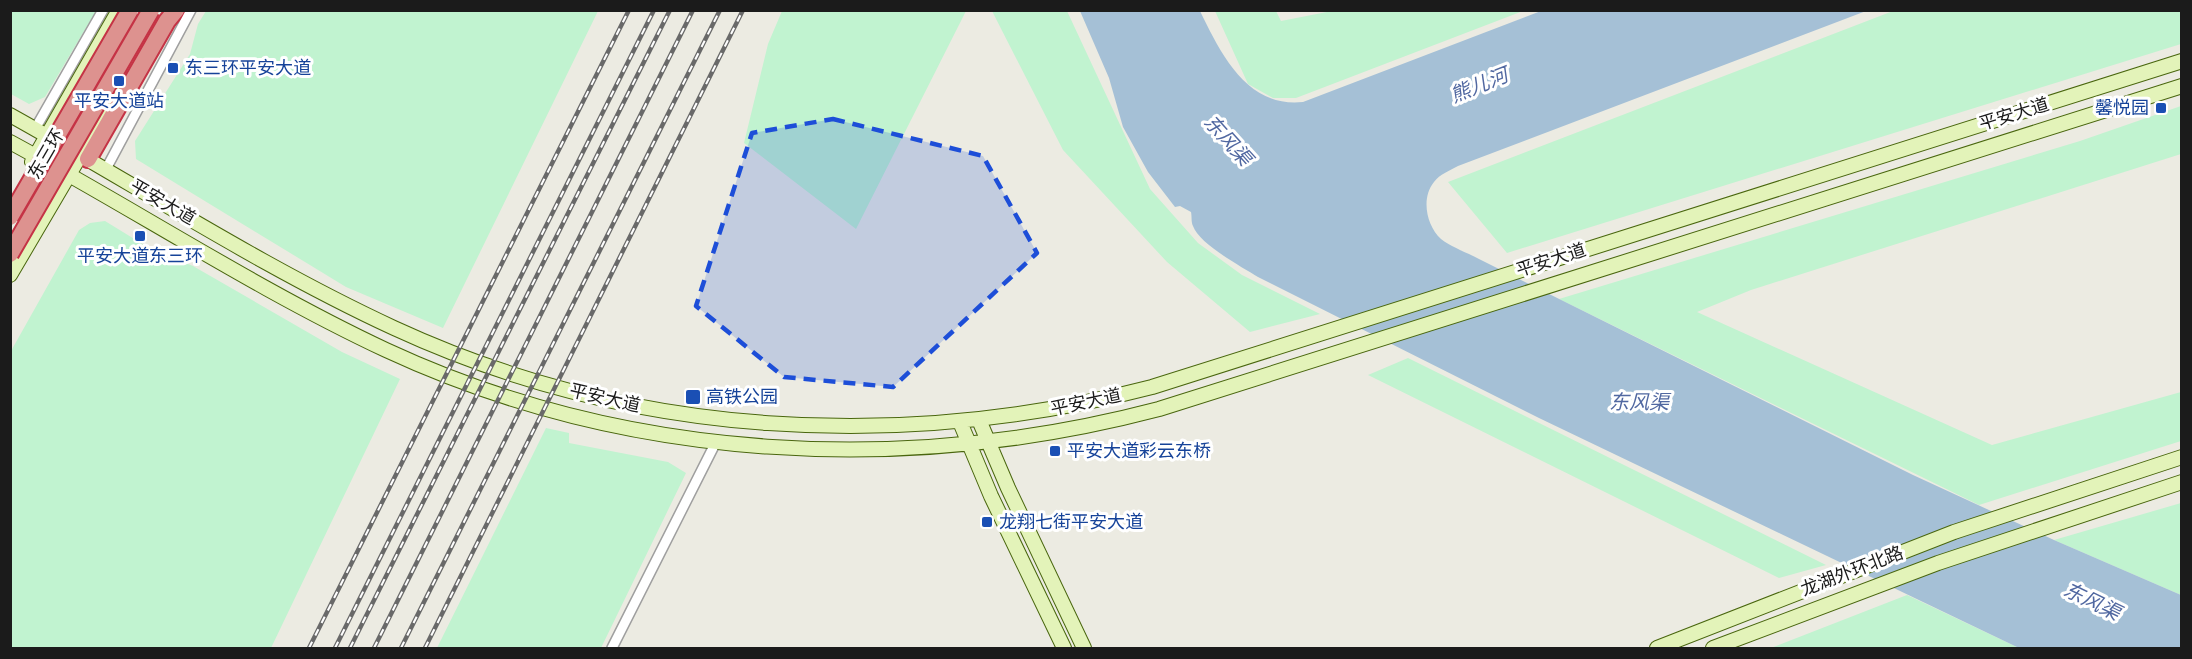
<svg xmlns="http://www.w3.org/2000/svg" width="2192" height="659" font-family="'Roboto Condensed','Noto Sans SC',sans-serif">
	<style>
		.park { fill: #c1f3d0 }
		.water { fill: #a5c0d6 }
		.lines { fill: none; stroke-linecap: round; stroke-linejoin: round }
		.street-casing { stroke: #9f9f9f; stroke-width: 12 }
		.secondary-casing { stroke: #49660e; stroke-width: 16 }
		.highway-casing { stroke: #c53345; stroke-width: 20 }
		.street { stroke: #fff; stroke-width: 9 }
		.secondary { stroke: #e3f3b9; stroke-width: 14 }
		.highway { stroke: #dd928f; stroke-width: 16 }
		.rail-casing { stroke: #696969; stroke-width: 4.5 }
		.rail { stroke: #fff; stroke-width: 2; stroke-dasharray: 7; stroke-linecap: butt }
		.highway-bridge-casing { stroke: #c53345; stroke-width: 20; stroke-linecap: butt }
		.highway-bridge { stroke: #dd928f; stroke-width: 16 }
		.marked { fill: #1d4ed8; fill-opacity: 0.2; stroke: #1d4ed8; stroke-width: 4.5; stroke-dasharray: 12 8; stroke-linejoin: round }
		.transit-dot { fill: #1a4fb4; stroke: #fff; stroke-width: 2 }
		.labels { text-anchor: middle; stroke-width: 6; stroke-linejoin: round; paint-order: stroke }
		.transit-label { font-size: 18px; fill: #164399; stroke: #fff; text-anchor: start }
		.street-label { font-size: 18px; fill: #1b1b1b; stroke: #fff }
		.water-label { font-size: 20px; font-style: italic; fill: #5168a1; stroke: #fff }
	</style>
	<rect width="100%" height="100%" fill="#ecebe2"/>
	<path class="park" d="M11,10L96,11L45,97L29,104L11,94Z
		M1337,10H1523V11L1296,98H1273L1248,84L1215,11H1276L1281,21Z
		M206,11H598L443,328L346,287L136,159L135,141L190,54L198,24Z
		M782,11H966L856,229L744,143L768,44Z
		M992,11H1067L1150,189L1198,243L1242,275L1320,314L1250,332L1167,262L1063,150Z
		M1893,11H2181V44L1507,253L1448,182Z
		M2181,106V154L1751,290L1697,312L1992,445L2181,392V441L1979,505L1559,299L2080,141Z
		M105,221L149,248L193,266L342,352L400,379L271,648H11V351L79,230L90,223Z
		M1408,358L1826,565L1779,578L1368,375Z
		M546,428L569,433V443L668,462L686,473L601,648H437Z
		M2181,503V595L2054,540Z
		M1907,595L2019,648H1771Z"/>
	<path class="water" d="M1080,11H1200C1221,54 1247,108 1303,102L1541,11H1866L1458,166C1449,171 1440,174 1434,182C1421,198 1426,225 1441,239C1451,247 1468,253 1479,259L1913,475L2054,540L2181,595V648H2019L1539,418L1258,277C1242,267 1199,244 1193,226C1191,222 1192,217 1191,212L1180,206L1175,207L1148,172L1123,127L1109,78Z"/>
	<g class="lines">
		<defs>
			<path id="street" d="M35,129L103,10
				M106,169L191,10
				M612,648L716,442"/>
			<path id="secondary" d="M10,115C138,186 262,267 394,328C632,438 901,452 1152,387L2182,61
				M10,142C136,210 256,289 386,350C627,462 904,476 1159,409L2182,86
				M32,162L119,10
				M10,275L117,93
				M979,420L1008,488L1084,648
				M960,422L991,496L1064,648
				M1657,648L1954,532L2182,457
				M1713,648L1938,563L2182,482"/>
			<path id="highway" d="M88,159L167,21L176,10"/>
		</defs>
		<use href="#street" class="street-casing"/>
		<use href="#secondary" class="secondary-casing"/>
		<use href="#highway" class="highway-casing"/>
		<use href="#street" class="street"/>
		<use href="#secondary" class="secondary"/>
		<use href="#highway" class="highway"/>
		<defs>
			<path id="rail" d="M309,648L629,10
				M335,648L654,10
				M350,648L670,10
				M374,648L693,10
				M401,648L720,10
				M425,648L743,10"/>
		</defs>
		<use href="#rail" class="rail-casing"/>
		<use href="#rail" class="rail"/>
		<defs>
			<path id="highway-bridge" d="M10,217L130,10
				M10,254L151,10"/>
		</defs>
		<use href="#highway-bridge" class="highway-bridge-casing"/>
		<use href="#highway-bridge" class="highway-bridge"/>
	</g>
	<path class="marked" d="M833,119L983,156L1037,253L893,387L784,377L696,306L752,133Z"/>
	<g class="transit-dot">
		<rect x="167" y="62" width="12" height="12" rx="3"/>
		<rect x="113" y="75" width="12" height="12" rx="3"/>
		<rect x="2155" y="102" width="12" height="12" rx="3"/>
		<rect x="134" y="230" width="12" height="12" rx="3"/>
		<rect x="685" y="389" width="16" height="16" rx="3"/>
		<rect x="1049" y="445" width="12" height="12" rx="3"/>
		<rect x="981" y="516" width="12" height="12" rx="3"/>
	</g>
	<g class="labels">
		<g class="transit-label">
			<text x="185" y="74">东三环平安大道</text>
			<text x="119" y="107" text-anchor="middle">平安大道站</text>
			<text x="2149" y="114" text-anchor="end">馨悦园</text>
			<text x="140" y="262" text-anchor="middle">平安大道东三环</text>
			<text x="706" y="403">高铁公园</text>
			<text x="1067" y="457">平安大道彩云东桥</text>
			<text x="999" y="528">龙翔七街平安大道</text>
		</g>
		<g class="street-label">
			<text transform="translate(2014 114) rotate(-17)" y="6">平安大道</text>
			<text transform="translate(46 154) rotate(-60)" y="6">东三环</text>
			<text transform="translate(163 202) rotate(30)" y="6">平安大道</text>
			<text transform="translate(1551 260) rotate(-18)" y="6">平安大道</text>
			<text transform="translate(605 398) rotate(13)" y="6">平安大道</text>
			<text transform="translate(1086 402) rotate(-12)" y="6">平安大道</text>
			<text transform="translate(1852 571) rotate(-21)" y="6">龙湖外环北路</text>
		</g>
		<g class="water-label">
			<text transform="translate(1479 85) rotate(-22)" y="7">熊儿河</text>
			<text transform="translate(1228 140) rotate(48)" y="7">东风渠</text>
			<text x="1639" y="409">东风渠</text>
			<text transform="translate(2092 601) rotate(26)" y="7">东风渠</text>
		</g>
	</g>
	<rect width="2192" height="659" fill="none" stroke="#1b1b1b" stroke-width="24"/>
</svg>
